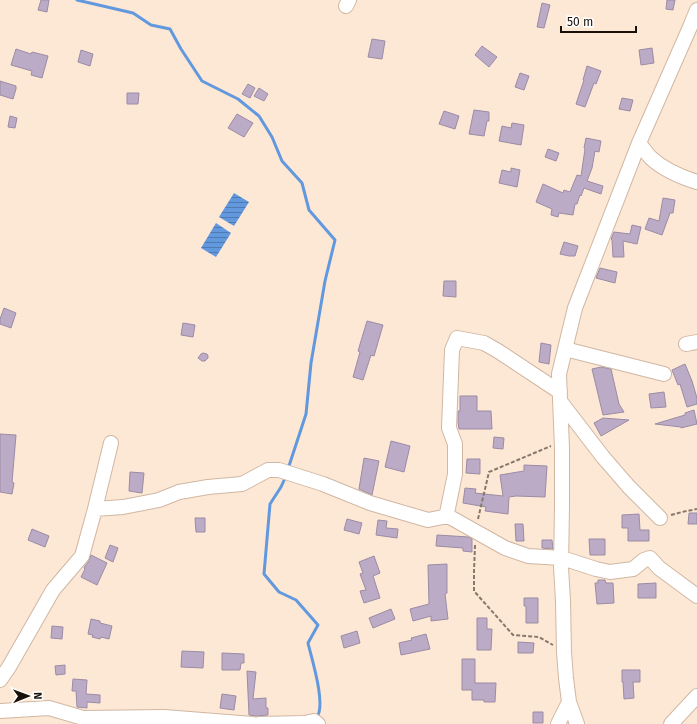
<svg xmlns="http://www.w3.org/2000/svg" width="697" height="724" font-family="'Fira Sans',sans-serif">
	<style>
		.water { fill: url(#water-rules) }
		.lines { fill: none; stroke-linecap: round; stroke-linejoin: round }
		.stream { stroke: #6298de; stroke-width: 3 }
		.building { fill: #bcabc6; stroke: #9b8ba4 }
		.minor-casing { stroke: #d0b7a2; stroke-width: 16 }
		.path { stroke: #87786c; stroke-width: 2; stroke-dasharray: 4 2; stroke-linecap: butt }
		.minor { stroke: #fff; stroke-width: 14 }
	</style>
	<defs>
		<pattern id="water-rules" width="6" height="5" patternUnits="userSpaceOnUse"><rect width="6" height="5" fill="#6298de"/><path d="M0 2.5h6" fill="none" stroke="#507bb2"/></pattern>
	</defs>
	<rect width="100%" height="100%" fill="#fde8d6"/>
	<path class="water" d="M234,193L249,202L234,226L219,217Z
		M216,223L231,233L216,257L201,248Z"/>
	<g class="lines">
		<path class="stream" d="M77,0L133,13L151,25L170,29L181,49L202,81L238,99L259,116L272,137L282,161L302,183L309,210L335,240L325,281L311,363L306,414L288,469
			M286,476L281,487L270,504L264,574L279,592L296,600L318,625L308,643C312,660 326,704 317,717"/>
	</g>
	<path class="building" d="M41,0H49L47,12L38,10Z
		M667,0H675L673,10L666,9Z
		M542,3L550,5L544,28L537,27Z
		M372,39L385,41L382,59L368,57Z
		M482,46L497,57L489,67L475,55Z
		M652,48L654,63L641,65L639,50Z
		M16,49L31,54L32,52L48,56L42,78L31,75L32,71L11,65Z
		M81,50L93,54L90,66L78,62Z
		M587,66L601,71L596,84L594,83L585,107L576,104L584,80H583Z
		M520,73L529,76L524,90L515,87Z
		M0,81L16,86V89L13,99L0,95Z
		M248,84L255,88L250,98L242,94Z
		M259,88L268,94L264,101L254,96Z
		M127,93H139L138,104H127Z
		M622,98L633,100L630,111L619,109Z
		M474,110L489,112V121H487L484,136L469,134Z
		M444,111L459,116L455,129L439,124Z
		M237,114L253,123L244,137L228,128Z
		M10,116L17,118L15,128L8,127Z
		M512,123L524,125L521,145L499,141L502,126L511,128Z
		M586,138L601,141L599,152L595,151L592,168L587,181L603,186L601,194L584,188L581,196L580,195L577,204H575L573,215L559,213L558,217L551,215L552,209L536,202L543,184L563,193L564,190L570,192L577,175L581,176L585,149L584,148Z
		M548,149L559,153L556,161L545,157Z
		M511,168L520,170L517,187L499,183L502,170L511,172Z
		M663,198L675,200L673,213H670L662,235L645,229L649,218L659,221Z
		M632,225L641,227L637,244L623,241L624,257H613L612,240L611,239L614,232L630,234Z
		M564,242L578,246L575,256H569L560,254Z
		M600,268L617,272L615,283L596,278Z
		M444,281H456V297L443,296Z
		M4,308L16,313L11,328L0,324V319Z
		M367,321L383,325L374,356L371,355L363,380L353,377L360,352L358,351Z
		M183,323L195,325L193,337L181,335Z
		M541,343L551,345L549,364L539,362Z
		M203,353L207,354L208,356V358L205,361H202L198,358L201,354Z
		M685,364L692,381L697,398V404L687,407L680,384L678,385L672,370Z
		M601,367L611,369L619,404L624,412L603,415L592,369Z
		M664,392L666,407L651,408L649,394Z
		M460,396H477V411H491L492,429H459L458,422V411H460Z
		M694,410L697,424L681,428V427L655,424L685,415V413Z
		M603,418L629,420L601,436L594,423Z
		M0,434L16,435L12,482L14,483L12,494L0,492Z
		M494,437L504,438L503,449L493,448Z
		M391,441L410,446L404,472L385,467Z
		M364,458L379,461L372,495L359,489Z
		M467,459H480V474L466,473Z
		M524,465L547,466L545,497L516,496L509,497L508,514L485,511L486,507L463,503L465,488L476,489L475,493L503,496L500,475L524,471Z
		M130,472L144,473L142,493L129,491Z
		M689,513H697V524H688Z
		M639,514L640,530H649V541H628V528H622V515Z
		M195,518H205V532H196Z
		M347,519L362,523L359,534L344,530Z
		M378,520L387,521L386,528L398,529L397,538L376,535Z
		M515,524H523L524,541H516Z
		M32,529L49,536L45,547L28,540Z
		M437,535L469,537L472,539V552L463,551V548L436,546Z
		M589,539H605V555H590Z
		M542,540H552L553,549L542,548Z
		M110,545L118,548L113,562L105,558Z
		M91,555L107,563L97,585L81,577L85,569L84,568L85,566L89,561Z
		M374,556L380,573L373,576L380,598L364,603L360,591L366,590L360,574L363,573L359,562Z
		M447,564V593L445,594L448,619L431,621V616L413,621L410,609L429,604L428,565Z
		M598,580H605L606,583H613L614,603L597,604L595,583H598Z
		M656,583V598H638V584Z
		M524,598H538V623H526V606H524Z
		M391,609L395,619L373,628L369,618Z
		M477,618H487V629H492L491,650H477Z
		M91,619L100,621V623L112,626L109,639L101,637L100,639L92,637L93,635L88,634Z
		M52,626L63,627L62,639L51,638Z
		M357,631L360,643L344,648L341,636Z
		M426,634L430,649L401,655L399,643L412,640L411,638Z
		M518,642L534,643L533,653H518Z
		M182,651L204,652L203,668L181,667Z
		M222,653L244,654V663H241L240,670H222Z
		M462,659H475V683H496L495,702H484V700H472V690H462Z
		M65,665V674L56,675L55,666Z
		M622,670H640V682H633L634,698L624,699L623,682H622Z
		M247,671L256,672L253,699L266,698V708H268V715L256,716L249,715Z
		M73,679L87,680L86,694L100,695V703L87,702V708L77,707L76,691H72Z
		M222,694L236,696L234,710L220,708Z
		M533,712H543V723H533Z"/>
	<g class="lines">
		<defs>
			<path id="minor" d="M346,6L349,0
				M639,143C643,148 647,154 651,158C664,170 681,177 697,182
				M686,344L697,342
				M565,349L664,374
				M560,401L603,457L629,487L660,518
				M95,509L123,507L159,500L179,492L208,487L242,484L268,470H279L323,484L370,503L428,520L448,516L505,548L528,556L562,558L596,569L610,572L633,569L644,560L650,558L659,568L697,596
				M448,516L447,513L455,474V444L449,428L452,350L457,338L484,343L498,351L560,392
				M0,680L9,667L53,590L82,556L95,509L111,443
				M0,711L49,708L83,718L164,717L253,724
				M259,724L304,723L314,721L318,724
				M558,724L569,702
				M577,724L569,702L566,678L564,652L563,601L561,567L562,507V448L559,374L575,308L639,143L690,27L697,10
				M671,724L697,696"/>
		</defs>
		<use href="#minor" class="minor-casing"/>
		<path class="path" d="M671,515L682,512L697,509
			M478,519L489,472L551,446
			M475,545L474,571V591L513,635L539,637L553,645"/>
		<use href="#minor" class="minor"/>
	</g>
	<g transform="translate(28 696) rotate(89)" stroke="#ffffff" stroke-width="3" paint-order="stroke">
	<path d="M0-3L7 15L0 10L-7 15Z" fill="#191109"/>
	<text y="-6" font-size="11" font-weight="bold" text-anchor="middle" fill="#191109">N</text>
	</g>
	<path d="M561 26v6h75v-6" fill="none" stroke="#191109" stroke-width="2"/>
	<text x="567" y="26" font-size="12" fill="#191109" stroke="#ffffff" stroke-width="3" paint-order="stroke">50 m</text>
</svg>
